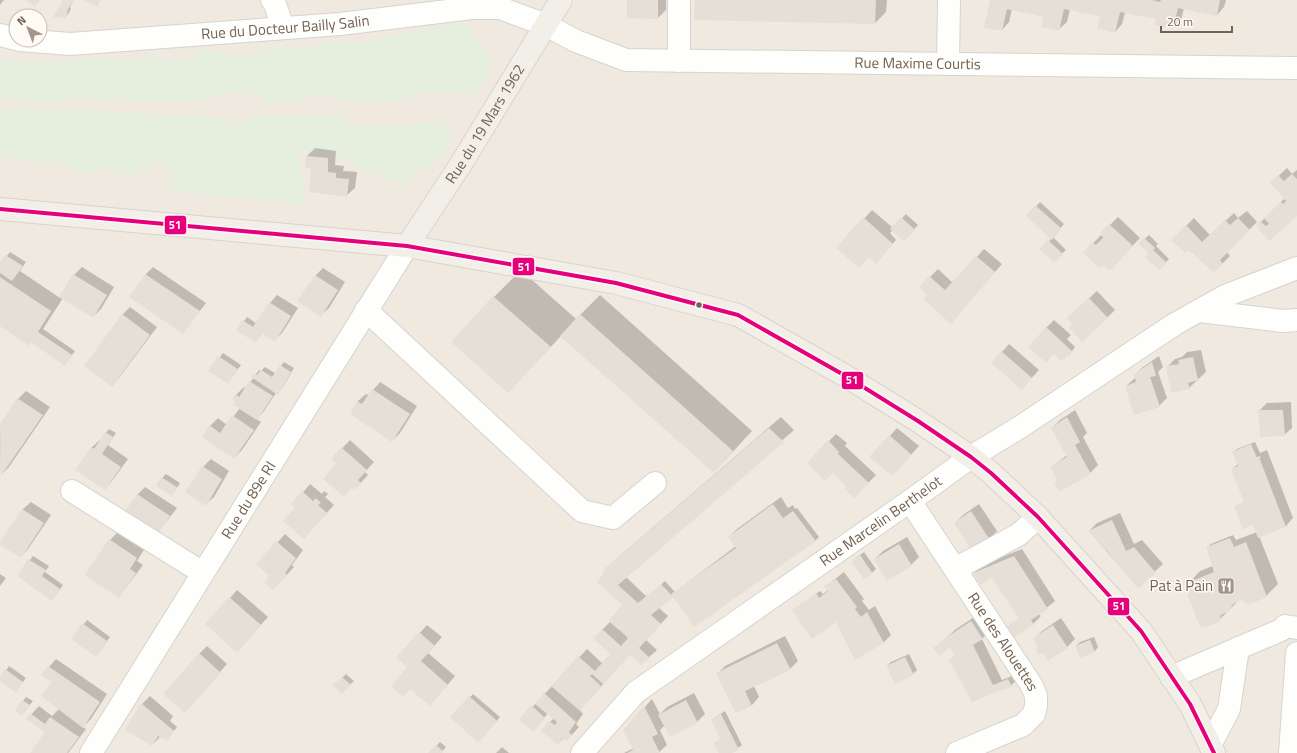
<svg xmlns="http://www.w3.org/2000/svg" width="1297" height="753" font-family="'Titillium Web',sans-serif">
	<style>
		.residential { fill: #f0e9e0; fill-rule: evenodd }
		.green { fill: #e6efdd }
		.shadow { fill: #0003; fill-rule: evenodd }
		.building { fill: #e5dfd8 }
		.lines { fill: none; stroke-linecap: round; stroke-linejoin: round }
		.minor-casing { stroke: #d8d3ce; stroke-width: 24 }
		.major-casing { stroke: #d9d3cd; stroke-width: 24 }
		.minor { stroke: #fefefd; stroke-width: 22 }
		.major { stroke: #f2efe8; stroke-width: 22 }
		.bus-1-casing { stroke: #fefaf4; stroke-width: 7 }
		.bus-1 { stroke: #e5007d; stroke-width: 4 }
		.bus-dot { fill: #766051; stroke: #fefaf4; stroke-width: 1.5 }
		.labels { text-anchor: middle; stroke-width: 3; stroke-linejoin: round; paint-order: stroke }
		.street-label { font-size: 15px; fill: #766051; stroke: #fefaf4 }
		.poi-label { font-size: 15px; fill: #766051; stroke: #fefaf4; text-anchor: end }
		.line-badge { stroke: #fefaf4; stroke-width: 1.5 }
		.badge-label { font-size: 11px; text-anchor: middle; font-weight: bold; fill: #fff }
	</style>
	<rect width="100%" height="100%" fill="#f8f6f1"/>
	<path class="residential" d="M0,0H1297V753H0ZM16,16H40V40H16Z"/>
	<path class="green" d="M449,22L468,25L491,58L489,76L477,94H458L425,91L398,101L361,103L320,94L298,102L269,103L257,95L233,92L195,102L123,101L121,96L98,102L86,97L49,103L0,99V59L17,62H54L78,58L133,60L150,54L158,59L184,61L205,49L228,54H254L279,44L306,49L335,40L359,42L386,38L403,32L430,29Z
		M19,108L105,111L224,118L232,126L256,115L341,117L350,125L406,126L426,122L440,123L453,135L442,156L427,169L415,168L410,184L387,180L330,153L300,152L299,167L304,178L303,194L305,205L184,192L168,187L171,174L161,160L129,176L103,169L81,174L57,161L31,162L1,156L0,109Z"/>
	<path class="shadow" d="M0,0H4L0,5Z
		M64,0H74L70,7L71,8L69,13L65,17Z
		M628,0H666V10L658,18Z
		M696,0H887L886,12L875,23Z
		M991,0H1226L1224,7L1217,15L1184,8L1181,20L1173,28L1157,18L1125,12L1122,24L1115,32L1101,15L1070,9L1067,22L1059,29L1044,16L1012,9L1009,22L1002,30Z
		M315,148L336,151L335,165L344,166L343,171L357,172L355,188L347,195L312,167L306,166L307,156Z
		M1287,168L1292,174L1297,170V215L1270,240L1257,226L1285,198L1271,183Z
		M1040,202L1064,224L1053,237L1066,250L1054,261L1041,249L1052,238L1027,216Z
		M872,210L893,228L906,214L918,225L904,240L893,230L890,233L896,240L879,259L837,248Z
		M1247,211L1257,222L1227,252L1230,256L1214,272L1189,249L1172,240L1194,218L1210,235L1234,213L1238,218Z
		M1118,217L1140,238L1117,262L1084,253L1101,235L1104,238L1105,237L1102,233Z
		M1149,235L1158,244L1156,246L1169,259L1159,269L1150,254L1140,243Z
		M984,249L1002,264L958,314L920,287L938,269L953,283Z
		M10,252L26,262L20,271L60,298L74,275L82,267L114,287L101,309L93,317L63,298L43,329L75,351L65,365L32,341L0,325V264Z
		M153,267L206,303L183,333L131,297L146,274Z
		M323,268L345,282L329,308L321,315L315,276Z
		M521,270L576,319L600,295L752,431L714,472L561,336L508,392L494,297Z
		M1097,291L1115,310L1107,318L1074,324L1076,310Z
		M277,295L298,308L282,333L275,340L263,332L256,342L238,329L247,317L256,323L270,303Z
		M130,307L157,327L119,378L112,386L122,315Z
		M1054,320L1071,335L1067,339L1075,347L1069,355L1046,328Z
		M1009,344L1039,370L1029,381L992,363Z
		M1201,350L1206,372L1189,388L1167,367L1175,359L1182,357L1187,352Z
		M223,353L241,365L228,383L210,371Z
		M1159,356L1163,367L1158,372L1167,398L1159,406L1126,386L1136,377L1135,374L1143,367Z
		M284,362L294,368L281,390L276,393L264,411L257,419L261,422L242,450L234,458L210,426L218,418L227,425L240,408L236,401V395L244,387L246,388L259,370L261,371L265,367L275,373Z
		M380,382L417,406L400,433L392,441L351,413L358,401L366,394L369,395Z
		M26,391L50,407L9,467L1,475L0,426L18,399Z
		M1291,402L1292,428L1284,435L1259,411L1267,403Z
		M1075,410L1087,433L1083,437L1098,465L1090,473L1059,490L1058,479L1052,467L1067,455L1052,428L1060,420Z
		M781,417L794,430L626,577L647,597L665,581L675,592L736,546L729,537L737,529L781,497L788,508L793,505L795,509L797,508L819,537L815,541L673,596L659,608L668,616L646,640L657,650L641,664L630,654L580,710L583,714L576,724L579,727L567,740L564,738L558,744L550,722L554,718L548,713L536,727L520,720L587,649L602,663L611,654L594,638L610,622L619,630L624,605L598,582L616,559Z
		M897,428L919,446L900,467L871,457Z
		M109,429L116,433L108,445L128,459L112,481L105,489L77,470L92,447L100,440Z
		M836,434L847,443L845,446L876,475L854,497L847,485L829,441Z
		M350,440L374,462L365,472L368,475L355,489L337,463L332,459Z
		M1255,442L1260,453L1267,450L1293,518L1286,526L1259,536L1278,584L1266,596L1239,600L1218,621L1189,583L1200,571L1213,566L1207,547L1211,544L1233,535L1236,540L1257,532L1254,524L1236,507L1245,501L1232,469L1238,464L1233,452L1237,449ZM1260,456V458L1240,466V464Z
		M211,459L229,471L214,497L206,504L203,467Z
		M166,474L180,483L172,495L162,478Z
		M310,484L322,494L324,491L328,494L325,497L334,505L304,538L296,507L293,504Z
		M145,487L177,508L156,535L125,514L138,494Z
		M31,502L51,515L28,549L21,557L0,544L23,509Z
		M979,504L997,531L989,539L955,523L963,515Z
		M1120,513L1134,544L1142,540L1163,564L1138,587L1089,531L1097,523Z
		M118,532L144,550L137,561L143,565L119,597L110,540Z
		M285,534L303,550L292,565L294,567L281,581L270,576L258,564Z
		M907,537L919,557L911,565L888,579L875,559L883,551Z
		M1022,549L1055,601L1039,614L1041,616L1033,624L1015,636L1009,627L1020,617L992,576L974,573L982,565Z
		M864,552L876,569L872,573L856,558Z
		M33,556L49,566L45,572L63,585L55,596L19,575Z
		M844,572L864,599L862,601L869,610L875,606L891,635L884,642L855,659L836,621L797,607L820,591L823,594L828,590L826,586Z
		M0,574L6,578L0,586Z
		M237,590L268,617L244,644L207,624Z
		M979,614L990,631L982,639L1002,680L1012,676L1015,682L1011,685L972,701L950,660L956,655L950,645L935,648L956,629Z
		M1061,618L1075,639L1067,647L1034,639L1042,631Z
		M87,620L110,637L99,652L72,639Z
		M427,625L442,637L428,653L455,676L437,697L398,657Z
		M785,636L798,661L790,669L754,686L759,697L752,705L736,712L717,674L725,666Z
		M1094,637L1098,647L1095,651L1081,657L1076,646L1080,642Z
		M207,646L227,664L192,704L199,654Z
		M909,654L917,670L913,674L887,666L891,662Z
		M56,659L107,694L91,719L83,727L86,729L68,753H32L47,732L28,718L39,706L52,716L59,709L49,667Z
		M9,666L26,678L16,691L0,680Z
		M346,674L354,681L342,692L335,685Z
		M694,693L705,714L697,722L665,725L660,730L667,745L658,753H624L634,748L625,730L652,699L660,714L667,707Z
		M473,694L500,717L482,738L451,717Z
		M150,696L173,716L170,721L177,727L167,740L160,737L152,745L127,729L142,704Z
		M26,697L33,701L22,715L16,710Z
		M725,711L742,745L730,753H720L715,743L721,738L712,719Z
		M440,742L446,747L441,753H430Z
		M502,747L509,753H496Z"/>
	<path class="building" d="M26,0H40L35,7Z
		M63,0H74L67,11L68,12L65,18L53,17Z
		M84,0H101L97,7Z
		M627,0H658V19L627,18Z
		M695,0H876L875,24L694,20Z
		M990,0H1152L1160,2L1161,0H1220L1217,16L1178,8L1173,29L1155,25L1156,19L1120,12L1115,33L1097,29L1100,16L1064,9L1059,31L1041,27L1043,17L1007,9L1002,31L984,28Z
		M306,156L328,158V172L336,173V178L349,179L347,197L309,192L311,168L305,167Z
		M1292,174L1297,179V216L1269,241L1256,226L1260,221L1266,226L1269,224L1264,218L1281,202L1283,204L1286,201L1270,183L1278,175L1284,181Z
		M1035,205L1062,229L1052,240L1026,216Z
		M863,217L893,244L876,264L869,257L859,268L836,248Z
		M901,217L915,230L904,242L890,229Z
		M1238,218L1250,230L1220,260L1223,264L1214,273L1189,250L1185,253L1171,240L1186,225L1202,242L1225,220L1230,225Z
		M1109,224L1133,246L1110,271L1103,265L1099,268L1083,253L1092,242L1096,245L1104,237L1100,233Z
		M1144,238L1155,248L1153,250L1167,263L1159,270L1145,257L1149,254L1138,243Z
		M1048,240L1063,254L1054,263L1039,249Z
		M5,255L23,266L12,281L0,273V262Z
		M976,256L995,272L951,324L923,299L927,294L919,287L929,276L945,290Z
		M73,274L107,295L93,318L59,297Z
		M145,274L200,311L183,334L129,297Z
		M315,275L338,290L321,317L297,301Z
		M0,277L51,311L38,332L72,355L65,366L31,342L29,346L0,326Z
		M493,296L551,347L508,393L451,342Z
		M1089,298L1108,318L1082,342L1069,328L1072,324L1067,318Z
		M269,302L291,316L275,342L262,333L256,343L236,330L242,320L253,327Z
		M122,314L150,335L112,387L84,366Z
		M580,314L733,451L714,473L560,336Z
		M1046,327L1072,351L1065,359L1060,360L1054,354L1046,363L1028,347Z
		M1001,351L1032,378L1022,390L991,363Z
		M218,356L238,369L228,384L208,371Z
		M1193,357L1198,380L1188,383L1190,389L1171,393L1166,366L1179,364L1178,360Z
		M1152,362L1156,376L1150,377L1160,407L1134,415L1125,386L1136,382L1134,374Z
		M280,365L291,372L278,395L251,377L254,373L257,375L261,370L272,377Z
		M249,381L273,396L257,420L233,405L235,402L232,399L236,394L239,397Z
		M372,389L410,414L392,442L350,414L357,401L362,404Z
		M17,398L43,415L1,476L0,424Z
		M1258,410H1283L1285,436L1260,437Z
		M232,415L254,430L234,459L202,437L209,425L220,433Z
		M1067,417L1080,442L1075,445L1091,474L1059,492L1054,482L1057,480L1050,467L1067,457L1051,428Z
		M769,428L784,442L618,585L638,603L661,584L673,597L671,594L736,548L728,537L773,504L783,518L793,511L816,541L694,627L673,597L651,615L661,624L639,648L650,658L641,665L630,655L603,684L592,674L590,676L601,686L580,711L551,686L578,656L595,671L610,654L593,638L602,629L621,646L628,638L609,620L622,605L597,582L604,572L603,570Z
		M105,432L113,437L102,454L121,467L105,490L75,470L91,447L94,449Z
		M889,435L912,455L892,476L869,457Z
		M828,440L839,452L838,454L869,483L854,498L844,488L846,486L833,473L825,481L807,463Z
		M1251,444L1257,458L1259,457L1286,527L1258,538L1253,525L1243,529L1234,506L1244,502L1231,469L1238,466L1232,452Z
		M341,447L367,470L358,480L361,483L355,490L352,488L344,497L323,479L336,463L331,459Z
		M202,466L222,479L206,506L185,492Z
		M161,477L177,487L172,496L156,486Z
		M302,491L313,501L316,498L321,503L318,505L327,513L304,539L283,521L295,507L291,504Z
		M137,494L170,516L157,536L123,514Z
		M22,509L44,523L21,558L0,545V542Z
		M971,511L990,540L972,551L954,523Z
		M1112,520L1126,551L1134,547L1156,573L1138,589L1108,552L1088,531Z
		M1230,538L1234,547L1246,542L1267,597L1248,605L1242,600L1233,604L1229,611L1221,615L1219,622L1206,627L1199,625L1188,596L1190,589L1187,583L1214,572L1206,547Z
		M109,539L137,558L130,569L136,573L119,598L85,575Z
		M276,541L296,558L285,573L287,575L273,590L264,582L269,576L256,564Z
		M899,544L912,566L887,581L874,559Z
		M860,555L873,574L864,579L851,562Z
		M1014,556L1048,609L1031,620L1034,625L1014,637L1007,626L1019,618L992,578L981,585L973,573Z
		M28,559L46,570L42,576L60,589L52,601L17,576Z
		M836,579L857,607L855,609L861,617L867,612L884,643L855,660L836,622L812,639L792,610L816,593L819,598L828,591L824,586Z
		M229,597L261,625L237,653L205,624Z
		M971,621L983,639L973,645L993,685L1008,679L1011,685H1015L972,702L949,660L955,656L950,647L940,656L933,648L947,637Z
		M82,623L107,641L96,657L71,639Z
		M1053,625L1068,648L1048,661L1042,652L1039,655L1035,649L1038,647L1033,638Z
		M419,632L435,646L421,661L448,685L430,706L410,689L403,697L391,686L407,667L396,657Z
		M1090,640L1095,652L1080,658L1075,646Z
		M777,643L791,670L745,691L752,706L736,713L716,673Z
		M199,653L221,673L185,713L163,694Z
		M905,657L914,675L895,684L886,666Z
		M48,666L100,702L83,728L41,696L51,682L41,675Z
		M5,669L23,682L16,693L0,681V676Z
		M342,677L351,685L342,694L333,685Z
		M544,693L576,722L569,732L572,735L567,741L563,738L558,745L541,731L549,721L555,725L557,722L535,704Z
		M469,696L497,721L478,743L450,717Z
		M22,700L30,705L22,716L15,711Z
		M686,700L698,723L670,737L658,715Z
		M141,703L174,731L167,741L158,736L152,746L125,730Z
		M531,705L545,718L533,732L519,720Z
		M644,706L658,734L652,737L660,753H627L633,750L623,730Z
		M30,713L45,724L50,717L79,737L67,753H30L45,732L26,719Z
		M721,714L739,750L732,753H719L713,743L720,739L711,719Z
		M436,745L443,751L442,753H428Z"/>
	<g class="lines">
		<defs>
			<g id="minor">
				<path d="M272,0L275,4L283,28"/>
				<path d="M0,35L16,39"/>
				<path id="s1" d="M20,40L70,44L340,24L472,8H500L546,25L576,41L626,60L1297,68"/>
				<path d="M679,61V0"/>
				<path d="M948,64L949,0"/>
				<path d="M366,310L582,511L613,518L655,483"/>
				<path d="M1199,311L1283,321L1297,320"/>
				<path d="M72,491L203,573"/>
				<path id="s2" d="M910,501L1032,686L1036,696V706L1034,714L1023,725L957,753"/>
				<path d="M955,569L1018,535L1038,517"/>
				<path d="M1171,677L1281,630L1285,626L1297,628"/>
				<path d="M1210,745L1229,709L1238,648"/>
				<path id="s3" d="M91,753L407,246"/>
				<path id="s4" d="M582,753L636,692L910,501L971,457L1017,429L1175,324L1225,296L1297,268"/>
				<path d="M1290,753L1297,653"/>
			</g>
			<g id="major">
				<path d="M0,209L407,246L616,283L738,315L844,375L918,421L971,457L991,473L1038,517L1141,631L1190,704L1214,753"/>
				<path id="s5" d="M407,246L461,164L561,0"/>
			</g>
		</defs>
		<use href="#minor" class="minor-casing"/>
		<use href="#major" class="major-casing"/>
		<use href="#minor" class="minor"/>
		<use href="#major" class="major"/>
		<defs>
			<path id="bus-1" d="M0,209L407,246L616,283L738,315L844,375L918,421L971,457L991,473L1038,517L1141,631L1190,704L1214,753"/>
		</defs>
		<use href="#bus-1" class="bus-1-casing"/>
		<use href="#bus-1" class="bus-1"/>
	</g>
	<defs>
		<symbol id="restaurant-square" viewBox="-11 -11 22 22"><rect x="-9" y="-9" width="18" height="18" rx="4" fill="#a49489" stroke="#fefaf4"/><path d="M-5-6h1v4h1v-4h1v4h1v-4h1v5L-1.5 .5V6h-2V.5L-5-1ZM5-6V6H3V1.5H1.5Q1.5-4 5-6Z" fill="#fff"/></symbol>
	</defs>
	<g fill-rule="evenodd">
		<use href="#restaurant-square" x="1216" y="576" width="20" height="20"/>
	</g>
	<circle class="bus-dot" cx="699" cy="305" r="3.5"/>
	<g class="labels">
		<g class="street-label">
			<text dy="5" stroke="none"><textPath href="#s1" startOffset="266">Rue du Docteur Bailly Salin</textPath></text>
			<text dy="5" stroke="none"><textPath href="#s1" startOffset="910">Rue Maxime Courtis</textPath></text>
			<text dy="5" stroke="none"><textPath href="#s5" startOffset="145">Rue du 19 Mars 1962</textPath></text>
			<text dy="5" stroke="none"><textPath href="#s3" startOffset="298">Rue du 89e RI</textPath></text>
			<text dy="5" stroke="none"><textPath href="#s4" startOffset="380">Rue Marcelin Berthelot</textPath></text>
			<text dy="5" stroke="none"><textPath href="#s2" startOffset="169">Rue des Alouettes</textPath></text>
		</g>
		<g class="poi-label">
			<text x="1213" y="591">Pat à Pain</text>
		</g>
	</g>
	<g class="line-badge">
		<rect x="164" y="215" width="23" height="20" rx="4" fill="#e5007d"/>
		<rect x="512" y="257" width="23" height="19" rx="4" fill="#e5007d"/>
		<rect x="841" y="371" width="23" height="19" rx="4" fill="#e5007d"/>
		<rect x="1107" y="597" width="23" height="19" rx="4" fill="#e5007d"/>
	</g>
	<g class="badge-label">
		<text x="175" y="229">51</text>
		<text x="524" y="271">51</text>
		<text x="852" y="384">51</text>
		<text x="1119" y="610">51</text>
	</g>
	<g transform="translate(28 28) rotate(318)"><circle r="19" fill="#fefaf4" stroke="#c8bcb3"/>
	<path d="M0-3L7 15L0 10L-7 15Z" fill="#a49489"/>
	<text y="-6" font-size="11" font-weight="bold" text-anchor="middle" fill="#766051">N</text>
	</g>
	<path d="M1161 26v6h71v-6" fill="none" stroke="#766051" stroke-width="2"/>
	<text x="1167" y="26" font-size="12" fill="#766051" stroke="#fefaf4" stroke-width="3" paint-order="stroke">20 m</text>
</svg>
